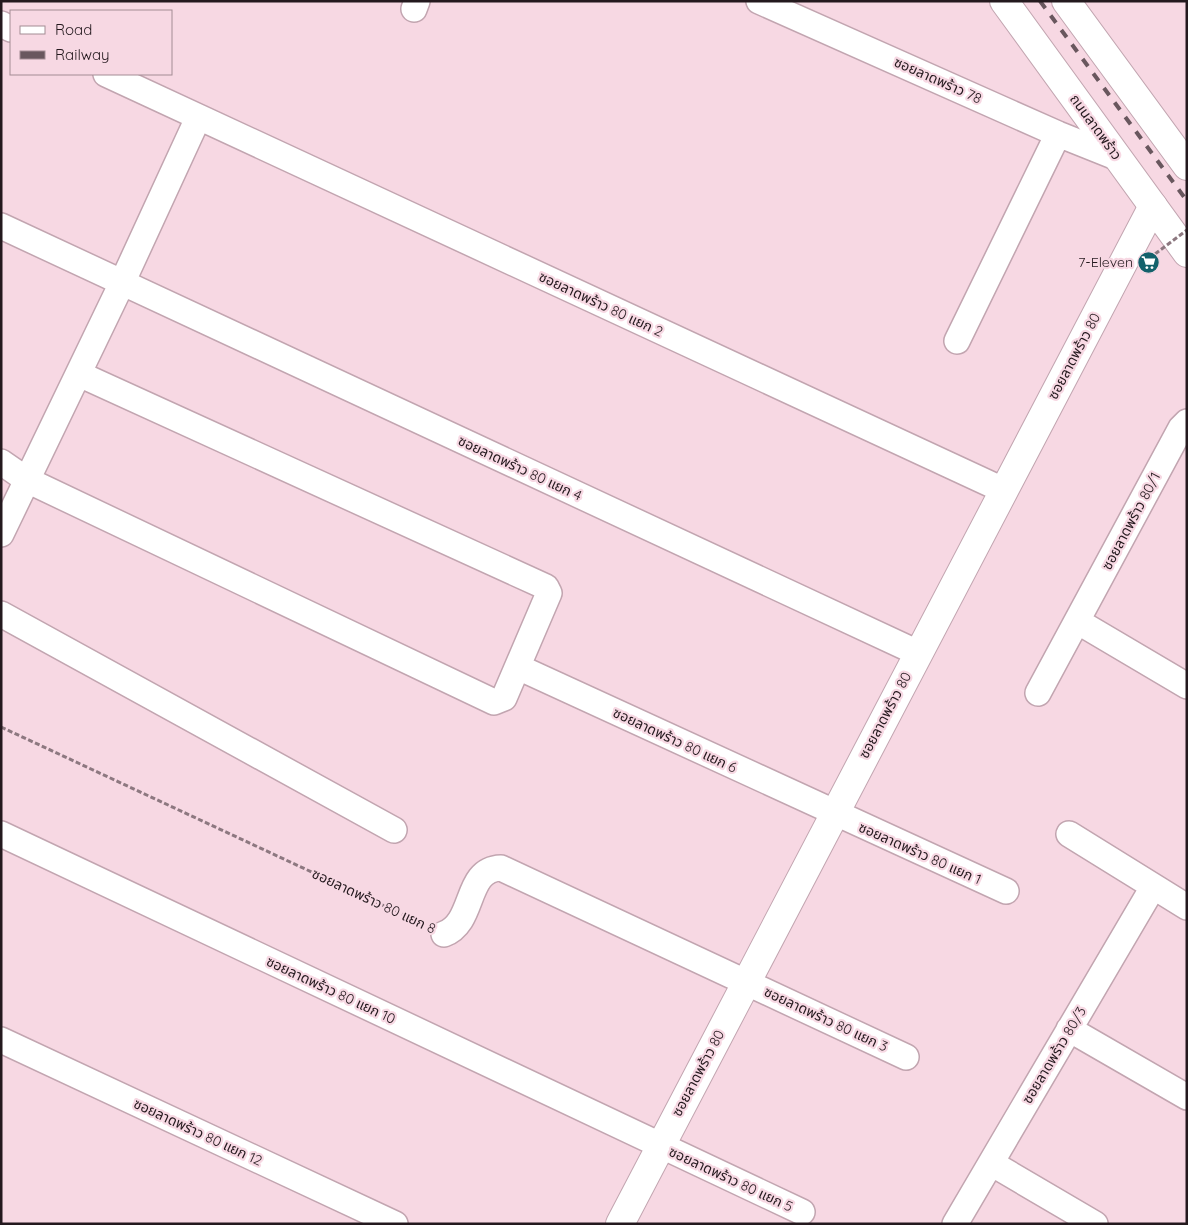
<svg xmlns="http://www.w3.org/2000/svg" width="1188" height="1225" font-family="Quicksand,'Noto Sans Thai',sans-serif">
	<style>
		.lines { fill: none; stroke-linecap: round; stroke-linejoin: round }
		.minor-casing { stroke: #c2a5b0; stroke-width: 28 }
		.tertiary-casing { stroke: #c2a5b0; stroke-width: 30 }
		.primary-casing { stroke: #c2a5b0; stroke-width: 30 }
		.path { stroke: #8d7880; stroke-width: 3; stroke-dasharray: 5 2.5; stroke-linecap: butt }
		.minor { stroke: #fff; stroke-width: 25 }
		.tertiary { stroke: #fff; stroke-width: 28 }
		.primary { stroke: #fff; stroke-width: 28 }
		.rail { stroke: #69575e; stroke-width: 4; stroke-dasharray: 9 9; stroke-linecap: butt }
		.path-bridge { stroke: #8d7880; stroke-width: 3; stroke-dasharray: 5 2.5; stroke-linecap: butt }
		.labels { text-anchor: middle; stroke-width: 4.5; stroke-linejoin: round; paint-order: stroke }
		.street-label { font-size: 14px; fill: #24191e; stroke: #f7d8e3 }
		.poi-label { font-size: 14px; fill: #24191e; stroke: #f7d8e3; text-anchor: end }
	</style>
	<rect width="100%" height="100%" fill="#f7d8e3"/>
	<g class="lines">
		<defs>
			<path id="minor" d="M759,1L1058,134L1118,158
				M414,9L417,1
				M1,24L11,29
				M106,74L1003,490
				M1,226L918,653
				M957,341L1058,134
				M1,462L27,480L494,702L504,698L549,593L546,587L79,374
				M1,534L122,283L198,118
				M1,614L394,830
				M1077,621L1187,686
				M518,667L1006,891
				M1038,693L1181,428L1187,422
				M1,834L802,1212
				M1069,834L1187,907
				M444,934C476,922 464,869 501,868L906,1057
				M1069,1029L1187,1097
				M1,1040L395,1224
				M991,1163L1095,1224
				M955,1224L1153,887"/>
			<path id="tertiary" d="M620,1224L1153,206"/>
			<path id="primary" d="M1004,1L1187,253
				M1066,1L1187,166"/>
		</defs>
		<use href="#minor" class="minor-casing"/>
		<use href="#tertiary" class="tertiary-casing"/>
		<use href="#primary" class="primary-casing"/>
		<path class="path" d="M1,727L423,924"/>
		<use href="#minor" class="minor"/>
		<use href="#tertiary" class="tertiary"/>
		<use href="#primary" class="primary"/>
		<path class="rail" d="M1040,1L1187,201"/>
		<path class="path-bridge" d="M1155,254L1187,230"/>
	</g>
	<defs>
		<symbol id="supermarket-disc" viewBox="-11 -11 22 22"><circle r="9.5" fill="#13616b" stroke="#f7d8e3"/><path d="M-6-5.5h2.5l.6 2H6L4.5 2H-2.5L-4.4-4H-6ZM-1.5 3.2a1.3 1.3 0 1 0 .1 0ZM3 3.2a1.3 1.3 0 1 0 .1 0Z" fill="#fff"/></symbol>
	</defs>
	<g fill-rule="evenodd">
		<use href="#supermarket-disc" x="1136" y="250" width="25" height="25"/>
	</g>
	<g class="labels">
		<g class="street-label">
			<text transform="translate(938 80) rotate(24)" y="5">ซอยลาดพร้าว 78</text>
			<text transform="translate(1096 127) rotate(54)" y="5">ถนนลาดพร้าว</text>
			<text transform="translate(601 304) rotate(25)" y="5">ซอยลาดพร้าว 80 แยก 2</text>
			<text transform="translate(1074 356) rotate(-62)" y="5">ซอยลาดพร้าว 80</text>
			<text transform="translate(520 468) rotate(25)" y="5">ซอยลาดพร้าว 80 แยก 4</text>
			<text transform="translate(1131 521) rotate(-62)" y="5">ซอยลาดพร้าว 80/1</text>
			<text transform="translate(885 715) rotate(-62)" y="5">ซอยลาดพร้าว 80</text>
			<text transform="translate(675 740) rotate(25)" y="5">ซอยลาดพร้าว 80 แยก 6</text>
			<text transform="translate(920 853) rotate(24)" y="5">ซอยลาดพร้าว 80 แยก 1</text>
			<text transform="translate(374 901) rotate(25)" y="5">ซอยลาดพร้าว 80 แยก 8</text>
			<text transform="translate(331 990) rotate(25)" y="5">ซอยลาดพร้าว 80 แยก 10</text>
			<text transform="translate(826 1019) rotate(25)" y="5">ซอยลาดพร้าว 80 แยก 3</text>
			<text transform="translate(1054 1055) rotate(-59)" y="5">ซอยลาดพร้าว 80/3</text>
			<text transform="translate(698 1073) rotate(-62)" y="5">ซอยลาดพร้าว 80</text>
			<text transform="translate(198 1132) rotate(25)" y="5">ซอยลาดพร้าว 80 แยก 12</text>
			<text transform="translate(731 1179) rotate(25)" y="5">ซอยลาดพร้าว 80 แยก 5</text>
		</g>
		<g class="poi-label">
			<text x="1133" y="267">7-Eleven</text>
		</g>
	</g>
	<rect width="1188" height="1225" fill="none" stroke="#24191e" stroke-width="5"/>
	<rect x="10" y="10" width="162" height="65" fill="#f7d8e3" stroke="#a38c94"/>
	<rect x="20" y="26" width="25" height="8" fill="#ffffff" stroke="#a38c94"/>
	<text x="55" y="35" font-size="15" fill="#24191e">Road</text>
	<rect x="20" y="51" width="25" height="8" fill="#69575e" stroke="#a38c94"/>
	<text x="55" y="60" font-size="15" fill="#24191e">Railway</text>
</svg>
